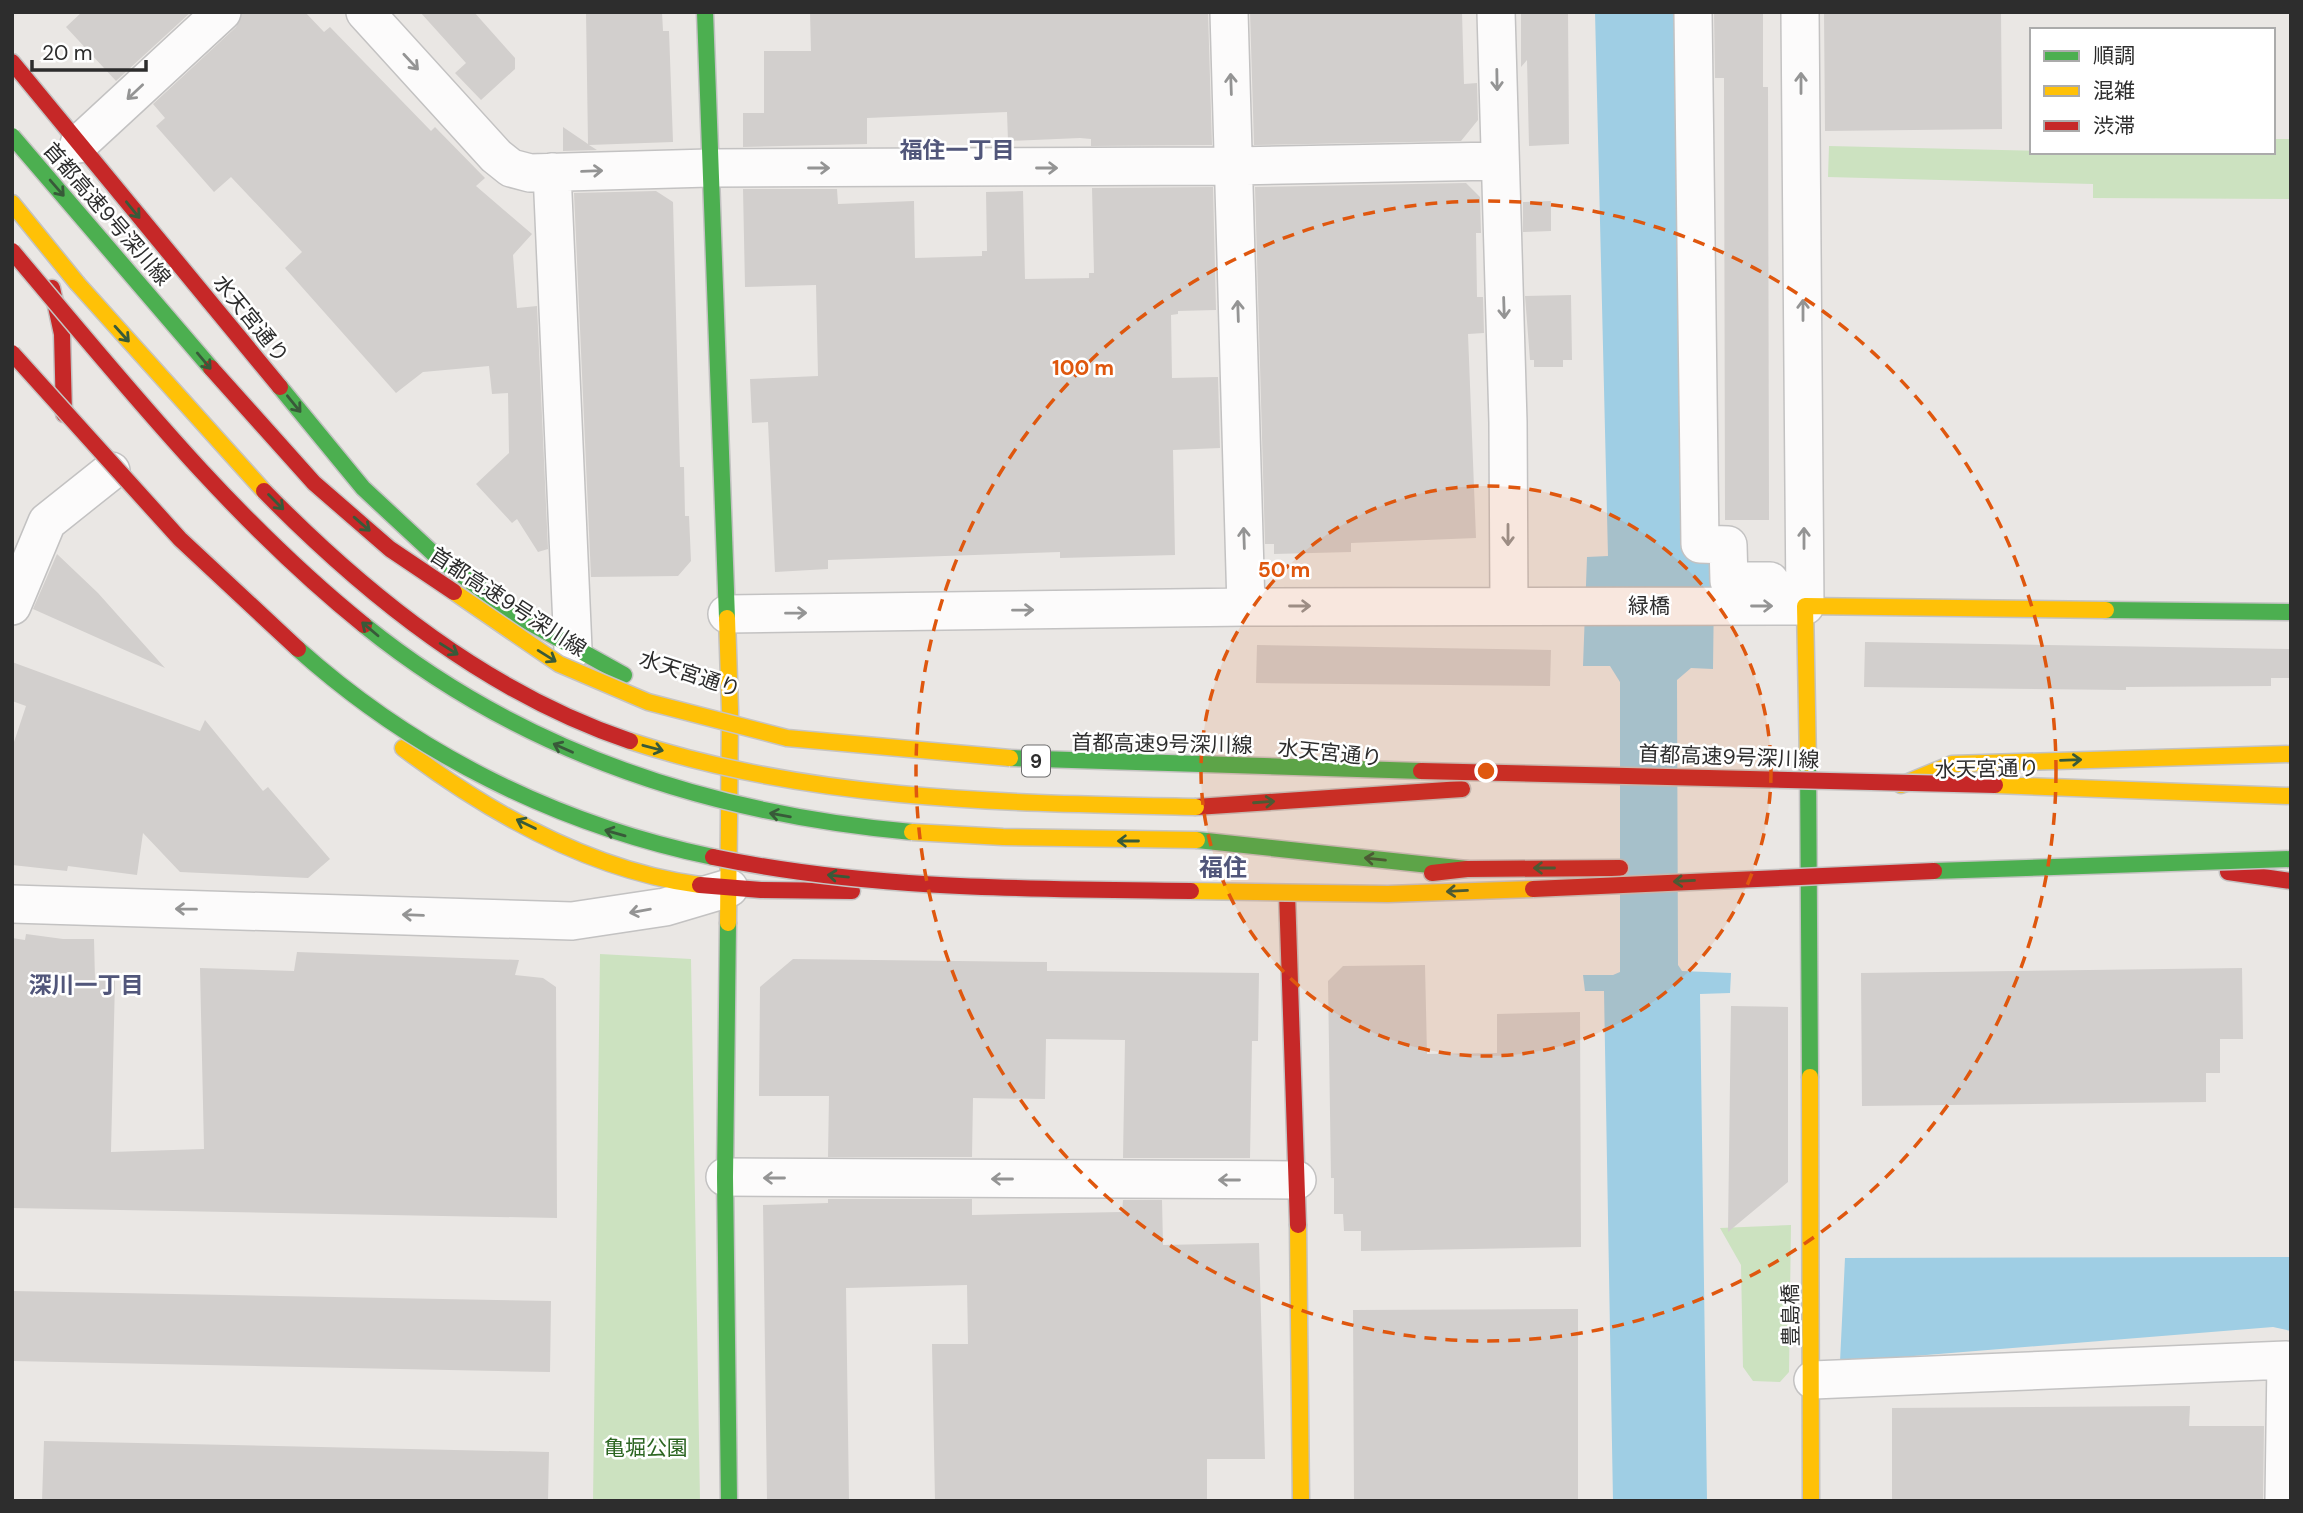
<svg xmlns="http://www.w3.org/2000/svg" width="2303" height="1513" font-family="'DM Sans','Noto Sans JP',sans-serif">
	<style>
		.green { fill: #cce2c0 }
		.water { fill: #9fcee4 }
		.building { fill: #d2cfcd }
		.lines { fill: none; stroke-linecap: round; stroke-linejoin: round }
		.street-casing { stroke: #c3c2c2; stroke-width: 40 }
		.fast-casing { stroke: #c3c2c2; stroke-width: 19 }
		.slow-casing { stroke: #c3c2c2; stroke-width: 19 }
		.jam-casing { stroke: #c3c2c2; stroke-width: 19 }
		.street { stroke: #fcfbfb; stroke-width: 37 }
		.fast { stroke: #4caf50; stroke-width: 16 }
		.slow { stroke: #ffc107; stroke-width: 16 }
		.jam { stroke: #c62828; stroke-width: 16 }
		.fast-bridge-casing { stroke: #c6c4c3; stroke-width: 19; stroke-linecap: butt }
		.slow-bridge-casing { stroke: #c6c4c3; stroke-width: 19; stroke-linecap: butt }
		.jam-bridge-casing { stroke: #c6c4c3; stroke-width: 19; stroke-linecap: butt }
		.fast-bridge { stroke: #4caf50; stroke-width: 16 }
		.slow-bridge { stroke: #ffc107; stroke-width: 16 }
		.jam-bridge { stroke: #c62828; stroke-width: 16 }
		.oneway { stroke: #949494 }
		.oneway2 { stroke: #385a39 }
		.ring { fill: none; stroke: #df570e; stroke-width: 3.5; stroke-dasharray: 12 9 }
		.labels { text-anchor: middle; stroke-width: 5; stroke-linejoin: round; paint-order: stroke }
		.shield { fill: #fff; stroke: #6c6c6c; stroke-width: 2 }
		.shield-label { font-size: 19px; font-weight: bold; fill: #2d2d2d }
		.street-label { font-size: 21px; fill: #2d2d2d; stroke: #fff }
		.park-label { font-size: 21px; fill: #2c6522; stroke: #fff }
		.neighbourhood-label { font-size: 23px; font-weight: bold; fill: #51567a; stroke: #fff }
		.quarter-label { font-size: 24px; font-weight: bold; fill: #51567a; stroke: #fff }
		.centre { fill: #df570e; stroke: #fff; stroke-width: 3.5 }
		.ring-label { font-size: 21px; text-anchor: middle; font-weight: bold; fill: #df570e; stroke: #fff; stroke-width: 5; stroke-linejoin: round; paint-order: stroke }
	</style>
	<rect width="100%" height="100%" fill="#eae7e4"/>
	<path class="green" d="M2273,139H2291V199L2093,198V184L1828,177L1829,146L2214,155L2215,152H2273Z
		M600,954L691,959L700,1501H593Z
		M1791,1225L1789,1372L1780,1382L1753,1381L1743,1367L1741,1265L1720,1228Z"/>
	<path class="water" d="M1595,12H1684L1714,590L1713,669L1691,668L1677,680L1678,965L1682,971L1731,973L1730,993L1700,994L1707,1501H1613L1604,991H1585L1583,975H1613L1620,972V682L1610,666H1583L1587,557L1608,556Z
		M2291,1257V1331L2273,1327L1840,1362L1845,1258Z"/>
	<path class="building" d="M82,12H191L116,81L66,27Z
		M242,12H305L324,32L330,27L431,131L435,127L485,178L476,186L532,234L513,255L517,308L537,306L548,549L538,552L517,519L512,523L476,484L509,453L508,393L492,394L489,366L423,372L396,393L285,268L302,252L231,177L214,192L156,126L165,118L153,104L236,27Z
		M420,12H474L515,58V69L481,100L455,73L466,63Z
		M586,12H662L663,31H669L673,142L589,145L597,150L563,151V127L588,144Z
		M810,12H1208L1212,145L1091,146V139L1080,138L1008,141L1007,112L867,118V144L743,147V113H764V51H811Z
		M1250,12H1462L1464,84L1477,83L1478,120L1461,141L1254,145Z
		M1521,12H1568L1569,144L1529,146L1527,60L1521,67Z
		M1714,12H1763V87H1768L1769,520H1725L1724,78H1715Z
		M1824,12H2001L2002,129L1825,131Z
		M1466,183L1480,197L1481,233H1476L1477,297H1483L1484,333L1468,334L1476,538L1351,543V552L1274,554V544H1265L1255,187Z
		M1213,187L1216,310L1178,311V314L1171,315L1172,378L1218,377L1220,448L1173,450L1175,555L1060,558V552L828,560V569L775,572L768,422L752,423L750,379L818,376L816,285L745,287L743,189H837L838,204L914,201L915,258L982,256V251H987L986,192L1023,191L1025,279L1089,278V273H1094L1092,188Z
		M656,191L673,202L680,467H684L685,516H689L691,561L678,576L591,577L574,193Z
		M1551,201V231L1523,232V202Z
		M1571,295L1572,360H1563V367H1534V360H1530L1525,296Z
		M57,554L98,593L165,668L33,609Z
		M1865,642L2291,649V678H2271V686L2126,687V690L1864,687Z
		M1257,645L1551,650L1550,686L1256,683Z
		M12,662L200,731L205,720L263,791L268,787L330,859L308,878L180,872L143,833L137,875L68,866L67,871L12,865V748L26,706L12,701Z
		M26,934L63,939H94L95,980H115L111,1152L204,1149L200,968L294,971L297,952L519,960L515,975L543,978L556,987L557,1218L12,1208V938L25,940Z
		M793,959L1047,962V971L1259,973L1258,1041H1252L1250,1158H1123L1125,1040L1046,1039L1045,1099L973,1098L972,1157H828L829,1096H759L760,987Z
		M1425,965L1427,1054L1497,1053V1014L1580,1012L1581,1247L1361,1251V1231H1344L1343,1214H1334V1178H1331L1328,981L1343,966Z
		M2242,968L2243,1039H2220V1073H2206V1102L1862,1106L1861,973Z
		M1731,1006L1788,1007V1182L1728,1232Z
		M828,1199H972V1215L1122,1212L1123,1200H1162L1163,1245L1259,1243L1265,1459H1207V1501H935L932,1344H968L967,1285L846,1288L849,1501H767L763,1205L828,1203Z
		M12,1291L551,1301L550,1372L12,1361Z
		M1578,1309V1501H1354L1353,1310Z
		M2190,1406L2189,1426H2264L2263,1501H1892V1408Z
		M44,1441L549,1452L548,1501H42Z"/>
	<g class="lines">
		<defs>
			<path id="street" d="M365,12L496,156L511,168L530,173L709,168L1234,166L1499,161
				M1229,12L1246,607
				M1496,12L1508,422L1509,605
				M1693,12L1700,544L1728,545L1729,581H1770
				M79,144L222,12
				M552,172L573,649
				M12,606L47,522L111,471
				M727,614L1246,607L1805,606L1800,12
				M12,904L572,921L665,907L729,888
				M725,1177L1297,1180
				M1813,1380L2286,1360L2284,1501"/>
			<path id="fast" d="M705,12L727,618
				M280,387L363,488L436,556L516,615L624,675
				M2106,610L2291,612
				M1808,763L1810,1077
				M1197,840L1467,869
				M728,923L725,1177L729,1501"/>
			<path id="slow" d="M12,203L77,283
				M727,618L730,711L728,923
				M403,748C489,813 591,871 700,885
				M1808,763L1805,606L2106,610
				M1901,785L1952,764L2291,754
				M1810,1077L1811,1501
				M1298,1225L1301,1501"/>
			<path id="jam" d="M12,62L280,387
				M52,288L62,334L64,414
				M1196,807L1462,789
				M2228,872L2291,881
				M1432,873L1467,869L1620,868
				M700,885L761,890L852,891
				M1287,893L1298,1225"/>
		</defs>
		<use href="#street" class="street-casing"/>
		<use href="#fast" class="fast-casing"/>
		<use href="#slow" class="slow-casing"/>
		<use href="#jam" class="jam-casing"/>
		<use href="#street" class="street"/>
		<use href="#fast" class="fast"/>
		<use href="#slow" class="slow"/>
		<use href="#jam" class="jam"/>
		<defs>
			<path id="fast-bridge" d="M12,136L211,368
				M364,625C521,752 712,814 912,832
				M298,649C415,754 559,825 713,857
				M1010,758L1421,771
				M1934,871L2291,859"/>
			<path id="slow-bridge" d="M77,283L264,491
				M454,592L559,664L648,702L787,738L1010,758
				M630,741C811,801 1007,803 1196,807
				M1995,785L2291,796
				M912,832L1003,837L1197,840
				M1191,891L1388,894L1533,889"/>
			<path id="jam-bridge" d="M12,251C123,382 230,517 364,625
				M12,353L180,539L298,649
				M211,368L314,483L390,549L454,592
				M264,491C368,597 488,693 630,741
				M1421,771L1995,785
				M713,857C870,890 1031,889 1191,891
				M1533,889L1934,871"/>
		</defs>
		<use href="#fast-bridge" class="fast-bridge-casing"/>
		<use href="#slow-bridge" class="slow-bridge-casing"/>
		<use href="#jam-bridge" class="jam-bridge-casing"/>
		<use href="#fast-bridge" class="fast-bridge"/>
		<use href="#slow-bridge" class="slow-bridge"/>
		<use href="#jam-bridge" class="jam-bridge"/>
	</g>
	<defs><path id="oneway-shaft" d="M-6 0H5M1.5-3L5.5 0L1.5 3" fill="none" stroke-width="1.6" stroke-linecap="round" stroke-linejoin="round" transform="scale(1.75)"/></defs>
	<g class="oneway">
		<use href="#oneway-shaft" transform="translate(411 62) rotate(47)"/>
		<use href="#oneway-shaft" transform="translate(1497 80) rotate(89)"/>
		<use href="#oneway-shaft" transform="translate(1801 83) rotate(-90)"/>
		<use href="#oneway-shaft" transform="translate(1231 84) rotate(-92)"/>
		<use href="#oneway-shaft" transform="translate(135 92) rotate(137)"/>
		<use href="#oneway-shaft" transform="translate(819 168)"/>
		<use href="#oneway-shaft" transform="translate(1047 168)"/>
		<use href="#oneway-shaft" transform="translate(592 171) rotate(-2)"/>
		<use href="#oneway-shaft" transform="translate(1504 308) rotate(88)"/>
		<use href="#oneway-shaft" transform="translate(1803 310) rotate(-90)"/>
		<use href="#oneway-shaft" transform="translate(1238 311) rotate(-92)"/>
		<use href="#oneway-shaft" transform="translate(1508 535) rotate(90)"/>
		<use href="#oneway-shaft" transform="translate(1244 538) rotate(-92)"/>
		<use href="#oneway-shaft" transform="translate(1804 538) rotate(-90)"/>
		<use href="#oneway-shaft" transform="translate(1300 606)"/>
		<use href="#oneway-shaft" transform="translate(1762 606)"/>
		<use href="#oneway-shaft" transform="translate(1023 610) rotate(-1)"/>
		<use href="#oneway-shaft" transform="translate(796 613) rotate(-1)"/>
		<use href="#oneway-shaft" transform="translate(186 909) rotate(-179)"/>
		<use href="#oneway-shaft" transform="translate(640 911) rotate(170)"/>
		<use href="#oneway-shaft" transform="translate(413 915) rotate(-178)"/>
		<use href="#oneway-shaft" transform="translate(774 1178) rotate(-180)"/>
		<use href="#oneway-shaft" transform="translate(1002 1179) rotate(-180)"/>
		<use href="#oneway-shaft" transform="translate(1229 1180) rotate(-180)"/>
	</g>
	<g class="oneway2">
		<use href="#oneway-shaft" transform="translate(57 188) rotate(49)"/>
		<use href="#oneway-shaft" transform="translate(133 210) rotate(51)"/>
		<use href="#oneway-shaft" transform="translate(122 334) rotate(48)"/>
		<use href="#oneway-shaft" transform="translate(204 361) rotate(50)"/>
		<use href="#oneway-shaft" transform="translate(294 404) rotate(51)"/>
		<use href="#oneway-shaft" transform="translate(276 502) rotate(45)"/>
		<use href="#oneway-shaft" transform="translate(362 524) rotate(41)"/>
		<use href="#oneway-shaft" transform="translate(370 629) rotate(-140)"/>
		<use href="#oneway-shaft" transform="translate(449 649) rotate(32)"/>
		<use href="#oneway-shaft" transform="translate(547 656) rotate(32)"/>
		<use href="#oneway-shaft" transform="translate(563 748) rotate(-156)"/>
		<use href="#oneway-shaft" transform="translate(653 748) rotate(15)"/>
		<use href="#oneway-shaft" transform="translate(2071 760) rotate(-2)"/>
		<use href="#oneway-shaft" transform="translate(1264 802) rotate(-4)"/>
		<use href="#oneway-shaft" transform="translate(780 815) rotate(-170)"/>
		<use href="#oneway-shaft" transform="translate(526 824) rotate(-154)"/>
		<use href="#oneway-shaft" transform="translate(615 833) rotate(-164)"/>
		<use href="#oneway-shaft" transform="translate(1128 841) rotate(180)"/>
		<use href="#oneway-shaft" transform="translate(1375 859) rotate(-174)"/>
		<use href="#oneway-shaft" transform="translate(1544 868) rotate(180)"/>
		<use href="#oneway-shaft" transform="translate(838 876) rotate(-174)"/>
		<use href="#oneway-shaft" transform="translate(1684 881) rotate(177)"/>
		<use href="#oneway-shaft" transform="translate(1457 891) rotate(177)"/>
	</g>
	<circle cx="1486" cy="771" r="285" fill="#df570e" fill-opacity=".12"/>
	<g class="ring">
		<circle cx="1486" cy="771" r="285"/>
		<circle cx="1486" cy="771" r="570"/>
	</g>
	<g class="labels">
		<rect class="shield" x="1022" y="745.5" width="28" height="31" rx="5"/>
		<g class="shield-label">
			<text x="1036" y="768">9</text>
		</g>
		<g class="street-label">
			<text transform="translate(107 214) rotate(49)" y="7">首都高速9号深川線</text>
			<text transform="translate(251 319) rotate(51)" y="7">水天宮通り</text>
			<text transform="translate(508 602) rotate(33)" y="7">首都高速9号深川線</text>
			<text x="1649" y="613">緑橋</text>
			<text transform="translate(690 674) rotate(18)" y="7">水天宮通り</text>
			<text transform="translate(1162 744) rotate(1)" y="7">首都高速9号深川線</text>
			<text transform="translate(1330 753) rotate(6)" y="7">水天宮通り</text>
			<text transform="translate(1729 757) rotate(2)" y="7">首都高速9号深川線</text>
			<text transform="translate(1987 769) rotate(-1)" y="7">水天宮通り</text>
			<text transform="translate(1791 1315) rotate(-91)" y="7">豊島橋</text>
		</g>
		<g class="park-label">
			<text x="646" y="1455">亀堀公園</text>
		</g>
		<g class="neighbourhood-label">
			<text x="957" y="158">福住一丁目</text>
			<text x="86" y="993">深川一丁目</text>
		</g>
		<g class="quarter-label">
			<text x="1223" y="876">福住</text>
		</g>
	</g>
	<circle cx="1486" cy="771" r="10" class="centre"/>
	<g class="ring-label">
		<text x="1083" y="375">100 m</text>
		<text x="1284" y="577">50 m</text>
	</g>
	<rect width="2303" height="1513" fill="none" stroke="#2d2d2d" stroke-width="28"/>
	<rect x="2030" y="28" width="245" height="126" fill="#ffffff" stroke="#ababab" stroke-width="2"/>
	<rect x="2044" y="51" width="35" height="10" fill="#4caf50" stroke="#ababab" stroke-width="2"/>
	<text x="2093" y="63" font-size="21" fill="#2d2d2d">順調</text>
	<rect x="2044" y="86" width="35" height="10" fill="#ffc107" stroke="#ababab" stroke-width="2"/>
	<text x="2093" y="98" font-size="21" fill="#2d2d2d">混雑</text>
	<rect x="2044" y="121" width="35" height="10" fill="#c62828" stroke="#ababab" stroke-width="2"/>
	<text x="2093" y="133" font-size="21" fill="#2d2d2d">渋滞</text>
	<path d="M32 60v10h114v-10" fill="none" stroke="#2d2d2d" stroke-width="3.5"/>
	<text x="42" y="60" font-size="21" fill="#2d2d2d" stroke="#ffffff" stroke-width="5" paint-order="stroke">20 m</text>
</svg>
